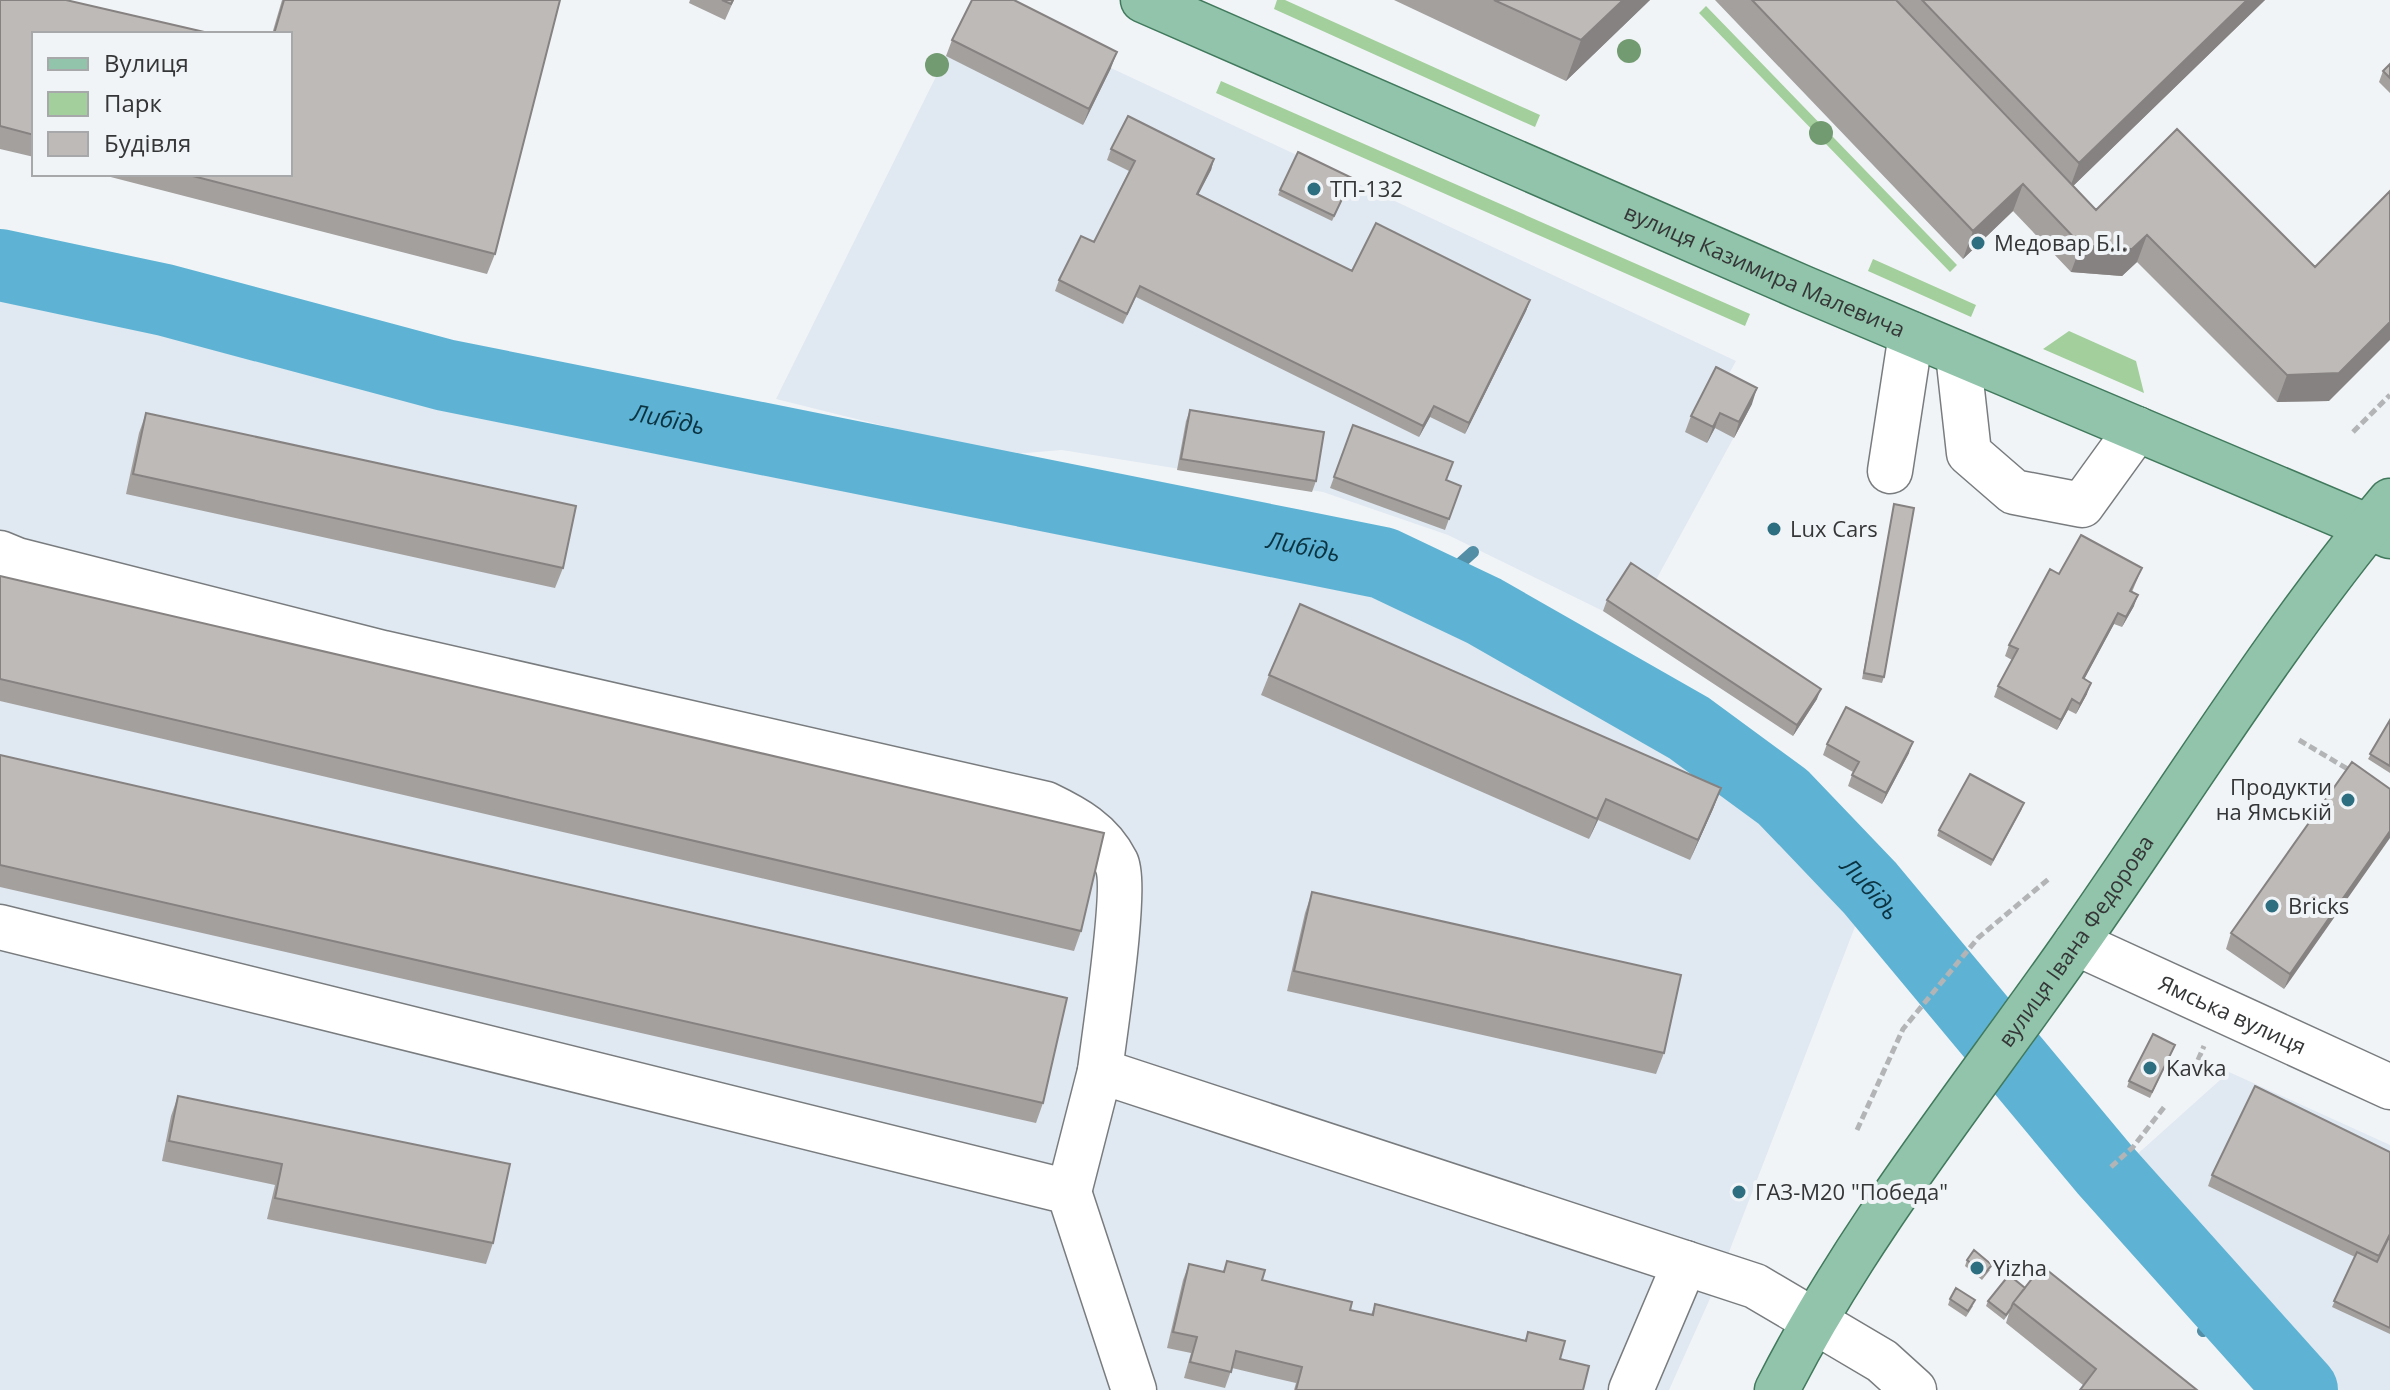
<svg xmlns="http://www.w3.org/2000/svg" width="2390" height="1390" font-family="'Open Sans',sans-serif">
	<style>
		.built { fill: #e0e8f1 }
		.green { fill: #a2cf9b }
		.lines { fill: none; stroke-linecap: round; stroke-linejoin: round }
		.stream { stroke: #528ea5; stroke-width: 12 }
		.river { stroke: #5eb3d4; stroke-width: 72 }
		.minor-casing { stroke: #797c7e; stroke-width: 47 }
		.major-casing { stroke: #41795d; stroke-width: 47 }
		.path { stroke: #b2b4b6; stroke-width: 5; stroke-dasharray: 8 4; stroke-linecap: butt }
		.minor { stroke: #fff; stroke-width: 44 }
		.major { stroke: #91c4aa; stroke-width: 44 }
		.tree { fill: #729b71 }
		.wall { fill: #a3a09e }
		.shaded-wall { fill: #858281 }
		.building { fill: #bebab8; stroke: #858281; stroke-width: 2 }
		.poi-dot { fill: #2d6f81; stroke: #f1f4f7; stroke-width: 3 }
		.labels { text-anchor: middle; stroke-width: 8; stroke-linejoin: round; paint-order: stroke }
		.poi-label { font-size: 22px; fill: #353637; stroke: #f1f4f7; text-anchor: start }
		.street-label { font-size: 22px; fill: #353637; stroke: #f1f4f7 }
		.water-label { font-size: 24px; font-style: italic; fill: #0b3341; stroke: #f1f4f7 }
	</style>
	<rect width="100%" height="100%" fill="#f1f4f7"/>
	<path class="built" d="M974,0L1111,68L1736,361L1721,388L1752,404L1651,589L1627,575L1603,611L1448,535L1323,492L1062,450L1001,455L776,399Z
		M0,264L838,433L1484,611L1689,728L1870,888L1717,1283L1669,1390H0Z
		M2229,1072L2390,1145V1390H2334L2133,1158Z"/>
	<path class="green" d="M1277,0H1285L1540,115L1535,127L1274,9Z
		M1706,6L1957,265L1950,272L1699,13Z
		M1221,81L1750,314L1745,326L1216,93Z
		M1873,259L1976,305L1971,317L1868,271Z
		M2069,331L2136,361L2144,393L2043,349Z"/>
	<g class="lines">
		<path class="stream" d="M1435,586L1473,552
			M2203,1331L2219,1297"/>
		<path class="river" id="s1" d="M0,265L165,300L445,375L1383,563L1484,611L1689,728L1783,797L1870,888L2105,1170L2302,1390"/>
		<defs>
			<g id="minor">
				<path d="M1958,354L1969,453L2014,492L2082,505L2137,429"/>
				<path d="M1890,471L1911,334"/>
				<path d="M0,553L17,560L383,653L1046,804C1075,818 1101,832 1116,862C1128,885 1104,1036 1100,1071"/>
				<path d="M0,927L1069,1192L1134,1390"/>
				<path id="s2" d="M2076,943L2390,1087"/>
				<path d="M1069,1192L1100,1071L1755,1286L1882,1361L1914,1390"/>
				<path d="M1631,1390L1685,1263"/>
			</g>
			<g id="major">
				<path id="s3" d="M1143,0L1803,288L2390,536"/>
				<path id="s4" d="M1777,1390C1858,1230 1973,1090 2075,944C2179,796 2274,640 2390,501"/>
			</g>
		</defs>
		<use href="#minor" class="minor-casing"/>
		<use href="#major" class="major-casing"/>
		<path class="path" d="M2353,432L2390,395
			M2299,740L2351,771
			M2198,1060L2204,1046
			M1857,1130L1903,1029L1978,938L2051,877
			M2111,1167L2133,1147L2165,1106"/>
		<use href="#minor" class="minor"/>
		<use href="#major" class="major"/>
	</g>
	<g class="tree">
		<circle cx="1629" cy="51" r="12"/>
		<circle cx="937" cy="65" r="12"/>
		<circle cx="1821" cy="133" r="12"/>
	</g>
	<path class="wall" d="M0,0L34,34V157L0,149Z
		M282,0H560L495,254L487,274L99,174H290V34H272Z
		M690,0H734L725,20L689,3Z
		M1394,0H1650L1566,81Z
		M1715,0H2265L2073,186L2096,210L2177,129L2329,401L2277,402L2137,262L2122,276L2071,272L2013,211L1963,259Z
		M952,40L1111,68L1083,125L946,56Z
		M2390,64V93L2379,82L2383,71Z
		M1111,149L1214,159L1211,170L1198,194L1352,271L1530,300L1526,311L1465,434L1430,417L1419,437L1136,297L1123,324L1055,291L1059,280L1094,242L1129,171L1107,160Z
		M1350,184L1332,221L1278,195L1280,190Z
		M1752,404L1734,438L1715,428L1707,443L1685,432L1691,416Z
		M1190,410L1316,481L1312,492L1177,470L1186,421Z
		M146,413L563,568L555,588L126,494L139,433Z
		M1353,425L1446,480L1461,486L1445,530L1330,488Z
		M1894,504L1884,677L1882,683L1862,679Z
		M2142,568L2132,592L2134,606L2122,627L2114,624L2084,679L2087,694L2076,714L2068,710L2057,730L1994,697L1998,686L2012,660L2005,656L2009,645L2059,574Z
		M0,576L1081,931L1074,951L0,701Z
		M1607,600L1817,699L1793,736L1603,611Z
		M1269,675L1721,788L1713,809L1690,860L1598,820L1589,839L1261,695Z
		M2390,720V773L2368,759Z
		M1827,744L1909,753L1882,804L1848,786L1853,772L1823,755Z
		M0,755L1043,1103L1036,1123L0,887Z
		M2390,789L2284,989L2226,949L2231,933Z
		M2022,809L1991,866L1937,836L1939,830Z
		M1312,892L1664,1053L1656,1074L1287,991L1305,913Z
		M2175,1045L2150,1098L2127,1087L2129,1081Z
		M178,1096L493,1243L486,1264L267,1219L275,1185L162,1161L171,1116Z
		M2390,1152V1334L2332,1307L2355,1257L2208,1186L2212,1175Z
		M1967,1260L1990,1270L1982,1280L1965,1266Z
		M1227,1261L1262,1280L1350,1310L1371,1315L1375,1304L1525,1340L1528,1332L1560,1359L1583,1390H1294L1296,1383L1232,1368L1225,1388L1184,1378L1191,1353L1167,1348L1183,1280L1189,1264L1223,1272Z
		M2025,1288L2197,1390L2083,1385L2006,1323L2009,1313L2004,1320L1986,1306L1988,1301Z
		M1950,1299L1973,1306L1966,1317L1948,1305Z"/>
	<path class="shaded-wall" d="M1623,0H1650L1566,81L1581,40Z
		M2247,0H2265L2069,190L2079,163Z
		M1117,52L1111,68L1083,125L1089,109Z
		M1214,159L1211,170L1193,205L1197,194Z
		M2023,184L2013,211L1963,259L1973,231Z
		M2147,235L2137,262L2122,276L2071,272L2081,245Z
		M1530,300L1526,311L1465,434L1469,423Z
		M2390,322V340L2329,401L2277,402L2287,375Z
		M1757,388L1752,404L1734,438L1739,422Z
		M1434,406L1430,417L1419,437L1423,426Z
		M1720,413L1715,428L1707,443L1713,427Z
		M2138,595L2134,606L2122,627L2126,617Z
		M2118,613L2114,624L2079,689L2083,678Z
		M2091,683L2087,694L2076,714L2080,704Z
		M1821,689L1817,699L1793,736L1797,725Z
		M2072,699L2068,710L2057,730L2061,720Z
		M1913,742L1909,753L1882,804L1886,793Z
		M1721,788L1713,809L1690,860L1698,840Z
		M1606,799L1598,820L1589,839L1597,819Z
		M2390,831V838L2284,989L2290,974Z"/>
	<path class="building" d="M0,0H66L213,34H34V135L0,126Z
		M284,0H560L495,254L185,174H290V34H274Z
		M722,0H733L731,4Z
		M972,0H1014L1117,52L1089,109L952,40Z
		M1494,0H1623L1581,40Z
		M1752,0H1896L2096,210L2177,129L2315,267L2390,191V322L2339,373L2287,375L2147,235L2132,249L2081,245L2023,184L1973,231Z
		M1922,0H2247L2079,163Z
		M2390,64V78L2383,71Z
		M1128,116L1214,159L1197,194L1352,271L1376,223L1530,300L1469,423L1434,406L1423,426L1140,286L1127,314L1059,280L1081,236L1094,242L1135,161L1111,149Z
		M1298,152L1352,178L1334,216L1280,190Z
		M1716,367L1757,388L1739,422L1720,413L1713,427L1691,416Z
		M1190,410L1324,432L1316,481L1181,459Z
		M146,413L576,506L563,568L133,474Z
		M1353,425L1453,462L1446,480L1461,486L1449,519L1334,477Z
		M1894,504L1914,508L1884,677L1864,673Z
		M2081,535L2142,568L2130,591L2138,595L2126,617L2118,613L2083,678L2091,683L2080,704L2072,699L2061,720L1998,686L2018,649L2009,645L2050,569L2059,574Z
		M1631,563L1821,689L1797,725L1607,600Z
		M0,576L1104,833L1081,931L0,679Z
		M1300,604L1721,788L1698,840L1606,799L1597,819L1269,675Z
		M1846,707L1913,742L1886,793L1852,775L1859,762L1827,744Z
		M2390,720V766L2370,754Z
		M0,755L1067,998L1043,1103L0,865Z
		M2352,762L2390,789V831L2290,974L2231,933Z
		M1970,774L2024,803L1993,860L1939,830Z
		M1312,892L1681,975L1664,1053L1294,971Z
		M2153,1034L2175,1045L2152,1092L2129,1081Z
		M2255,1086L2390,1152V1234L2379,1256L2212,1175Z
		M178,1096L510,1164L493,1243L275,1198L282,1164L169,1141Z
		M2390,1235V1328L2334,1301L2357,1252L2377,1262Z
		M1974,1250L1992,1265L1984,1274L1967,1260Z
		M1227,1261L1265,1270L1262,1280L1352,1302L1350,1310L1373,1315L1375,1304L1526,1341L1528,1332L1565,1341L1560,1359L1589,1366L1583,1390H1296L1302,1367L1236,1351L1231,1372L1190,1362L1197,1337L1173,1332L1189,1264L1224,1272Z
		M2042,1266L2197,1390H2080L2096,1369L2013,1303Z
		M2009,1275L2025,1288L2013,1303L2011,1308L2006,1315L1988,1301Z
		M1956,1288L1975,1300L1968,1311L1950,1299Z"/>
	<g class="poi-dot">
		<circle cx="1314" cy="189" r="8"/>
		<circle cx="1978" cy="243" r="8"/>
		<circle cx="1774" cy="529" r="8"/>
		<circle cx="2348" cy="800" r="8"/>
		<circle cx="2272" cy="906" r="8"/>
		<circle cx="2150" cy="1068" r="8"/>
		<circle cx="1739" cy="1192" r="8"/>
		<circle cx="1977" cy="1268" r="8"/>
	</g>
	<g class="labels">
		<g class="poi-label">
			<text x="1330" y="197">ТП-132</text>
			<text x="1994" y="251">Медовар Б.І.</text>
			<text x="1790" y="537">Lux Cars</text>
			<text x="2332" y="795" text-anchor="end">Продукти<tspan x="2332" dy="25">на Ямській</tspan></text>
			<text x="2288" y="914">Bricks</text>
			<text x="2166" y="1076">Kavka</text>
			<text x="1755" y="1200">ГАЗ-М20 "Победа"</text>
			<text x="1993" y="1276">Yizha</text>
		</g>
		<g class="street-label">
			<text dy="8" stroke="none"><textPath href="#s3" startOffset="678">вулиця Казимира Малевича</textPath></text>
			<text dy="8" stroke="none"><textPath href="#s4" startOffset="540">вулиця Івана Федорова</textPath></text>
			<text dy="8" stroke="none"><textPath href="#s2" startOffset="172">Ямська вулиця</textPath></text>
		</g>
		<g class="water-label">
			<text dy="8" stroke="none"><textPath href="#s1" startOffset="686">Либідь</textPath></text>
			<text dy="8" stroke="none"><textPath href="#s1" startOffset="1334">Либідь</textPath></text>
			<text dy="8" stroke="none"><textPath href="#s1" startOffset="2006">Либідь</textPath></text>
		</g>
	</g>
	<rect x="32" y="32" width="260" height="144" fill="#f1f4f7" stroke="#a6a8aa" stroke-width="2"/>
	<rect x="48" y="58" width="40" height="12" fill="#91c4aa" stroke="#a6a8aa" stroke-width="2"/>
	<text x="104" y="72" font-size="24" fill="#353637">Вулиця</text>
	<rect x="48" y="92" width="40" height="24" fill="#a2cf9b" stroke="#a6a8aa" stroke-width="2"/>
	<text x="104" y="112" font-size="24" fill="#353637">Парк</text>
	<rect x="48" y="132" width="40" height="24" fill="#bebab8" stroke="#a6a8aa" stroke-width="2"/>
	<text x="104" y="152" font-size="24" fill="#353637">Будівля</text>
</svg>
